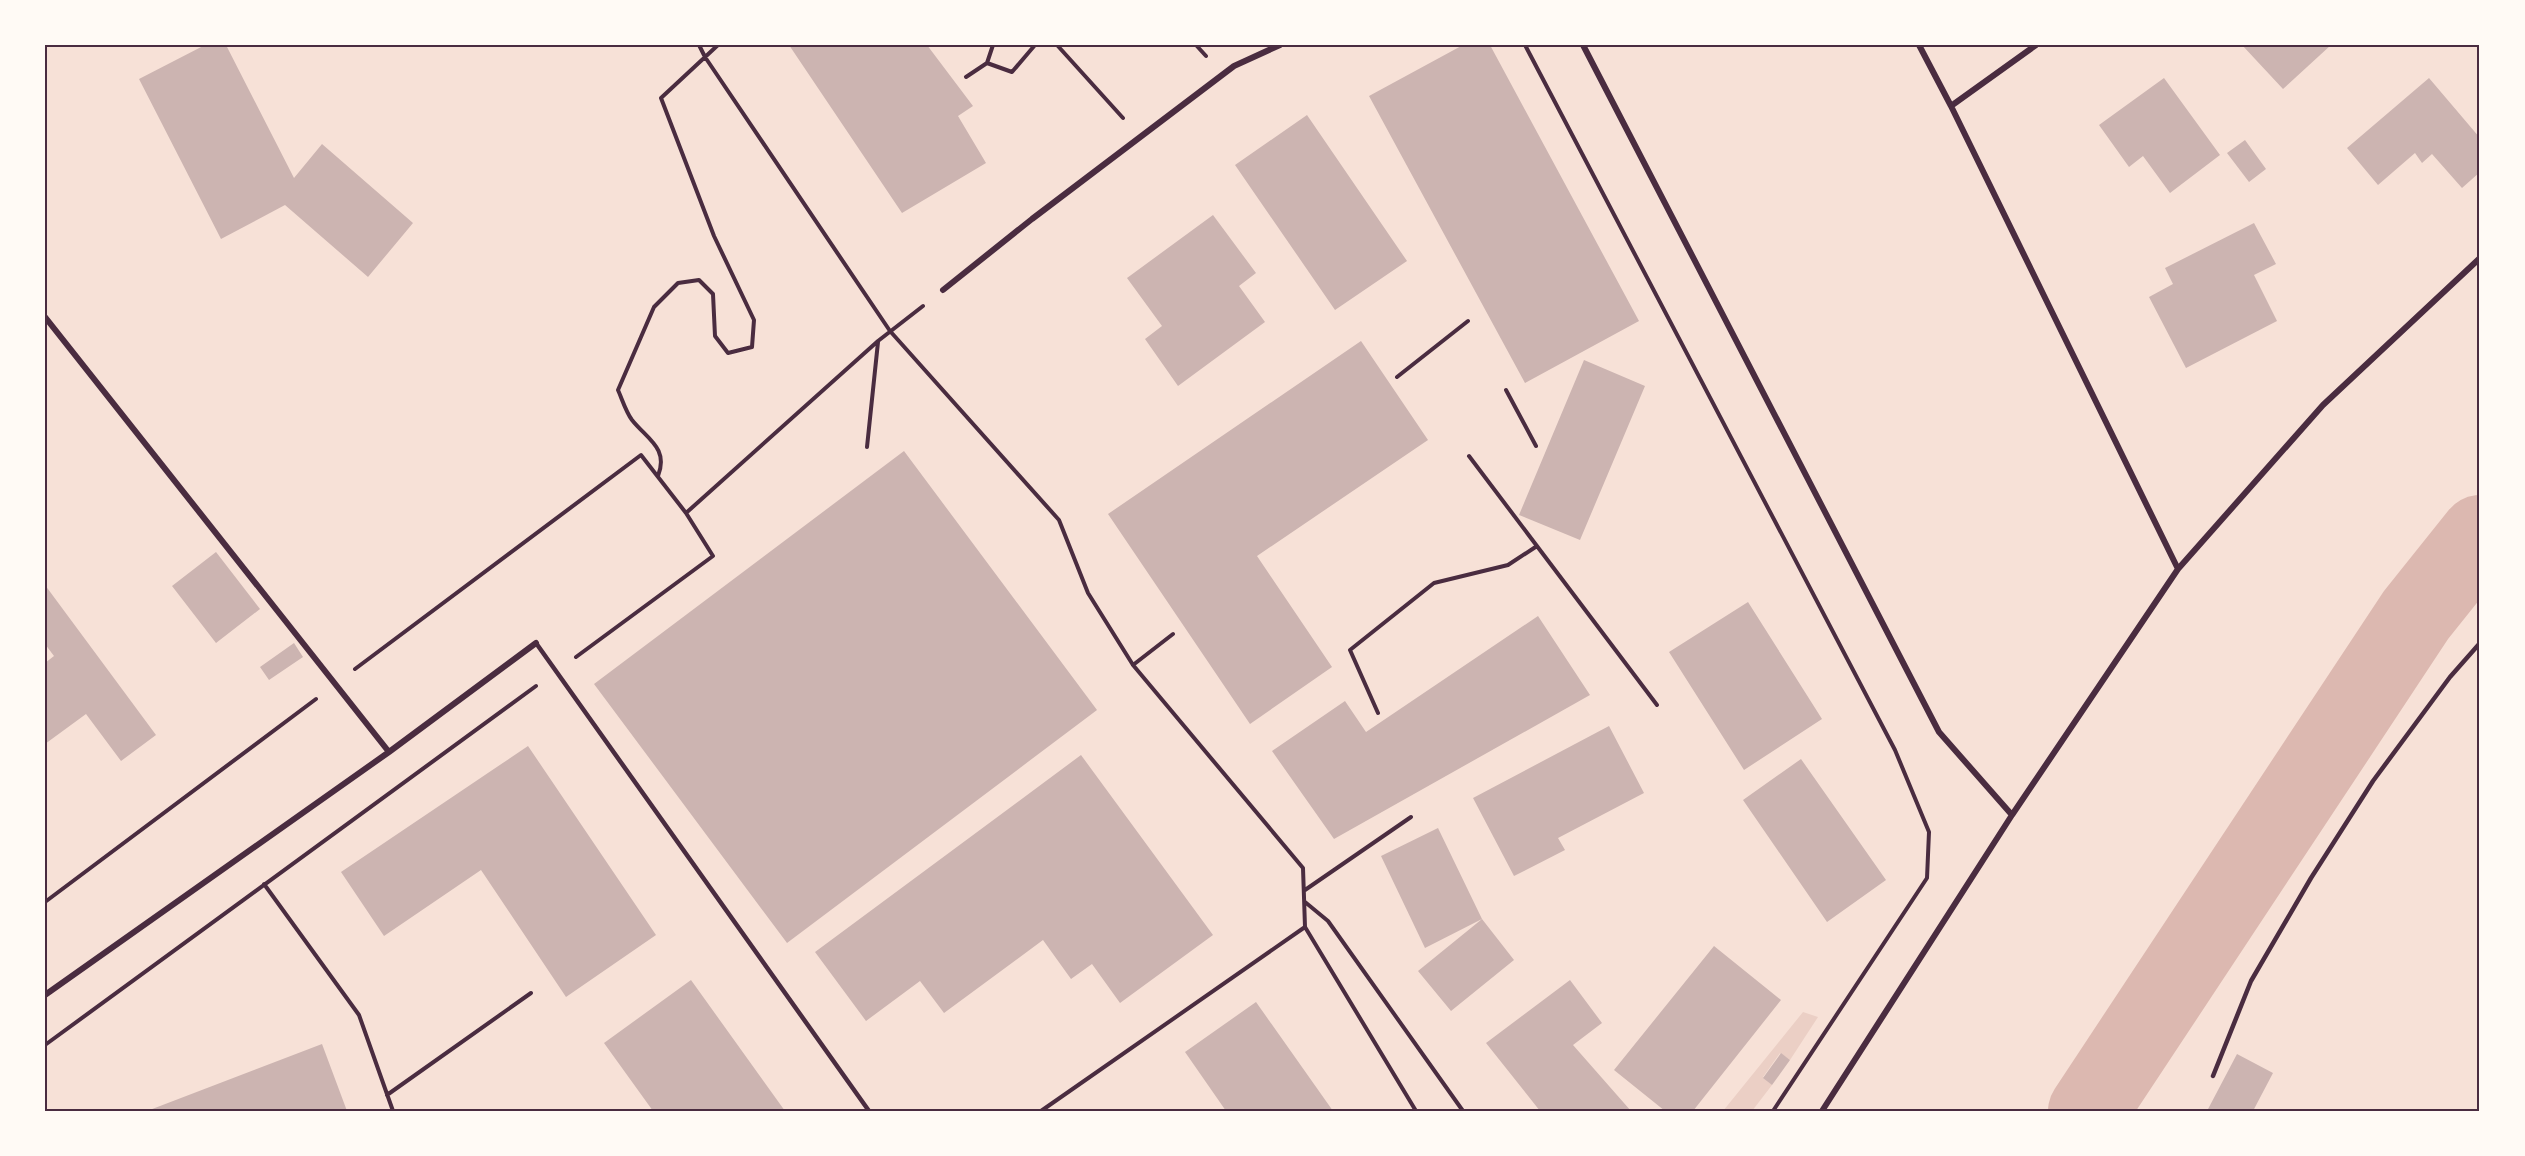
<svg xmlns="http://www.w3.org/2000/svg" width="2525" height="1156" font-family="'Fira Sans Condensed',sans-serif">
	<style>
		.green { fill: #ebcfc5 }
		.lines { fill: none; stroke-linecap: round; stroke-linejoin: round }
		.river { stroke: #dcb8b0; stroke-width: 80 }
		.building { fill: #ccb4b1 }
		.path { stroke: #4a2c40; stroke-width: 4 }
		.service { stroke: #4a2c40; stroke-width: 4.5 }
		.minor { stroke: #4a2c40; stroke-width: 6 }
		.neatline { fill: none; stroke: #4a2c40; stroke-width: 2 }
	</style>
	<rect width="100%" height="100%" fill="#f7e1d7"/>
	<path class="green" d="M1803,1012L1818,1017L1790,1060L1780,1053L1763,1077L1772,1085L1752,1111H1723Z"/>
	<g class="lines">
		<path class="river" d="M2088,1111L2416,615L2480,535"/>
	</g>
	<path class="building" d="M205,45H226L294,178L322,144L413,223L368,277L285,205L221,239L139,79Z
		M789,45H927L973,106L958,116L986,163L902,213Z
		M1463,45H1490L1639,321L1525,383L1369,96Z
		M2242,45H2331L2283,89Z
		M2164,78L2220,155L2170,193L2143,156L2129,167L2099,125Z
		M2429,78L2480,138V172L2462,188L2432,154L2422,163L2415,153L2378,185L2347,148Z
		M1307,115L1407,261L1335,310L1235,165Z
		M2245,140L2266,169L2249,182L2227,153Z
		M1213,215L1256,273L1239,286L1265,322L1178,386L1145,339L1162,326L1127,278Z
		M2254,223L2276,264L2254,275L2277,321L2186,368L2149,297L2173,284L2165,268Z
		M1361,341L1428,440L1257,556L1332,667L1250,724L1108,514Z
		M1584,360L1645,386L1580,540L1519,515Z
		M904,451L1097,710L787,943L594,684Z
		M216,552L260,609L216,643L172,586Z
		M45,585L156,735L121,761L86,714L45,744V663L54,656L45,644Z
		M1748,602L1822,719L1744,770L1669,652Z
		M1538,616L1590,695L1334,839L1272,751L1345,701L1366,732Z
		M294,643L303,657L269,680L260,667Z
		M1609,726L1644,793L1558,838L1565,850L1514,876L1473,798Z
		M528,746L656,935L566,997L481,870L384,936L341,872Z
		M1081,755L1213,935L1120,1003L1092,964L1071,979L1043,940L944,1013L920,981L866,1021L815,952Z
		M1801,759L1886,880L1827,922L1743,800Z
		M1438,828L1482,919L1425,948L1381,856Z
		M1482,919L1514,960L1451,1011L1418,971Z
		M1714,946L1781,1000L1693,1111H1665L1614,1070Z
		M691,980L785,1111H653L604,1043Z
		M1570,980L1602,1023L1573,1045L1631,1111H1540L1486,1043Z
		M1256,1002L1333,1111H1226L1185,1052Z
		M322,1044L347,1111H147Z
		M1781,1053L1790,1060L1772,1085L1763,1078Z
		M2237,1054L2273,1073L2253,1111H2207Z"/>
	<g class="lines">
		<path class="path" d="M699,45L705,57L890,331L1059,520L1088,593L1133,665L1303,868L1305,927L1416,1111
			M993,45L987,63L1012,72L1035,45
			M1057,45L1123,118
			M1196,45L1206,56
			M1525,45L1895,750L1929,832L1927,878L1773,1111
			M966,77L987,63
			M1397,377L1468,321
			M1506,390L1536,446
			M867,447L878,342
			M1469,456L1657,705
			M658,476C669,448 647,439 632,420C626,412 622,399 618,390L654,307L678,283L699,280L713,294L715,336L728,353L752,347L754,320L714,236L661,98L718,45
			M576,657L713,556L686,513
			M1133,665L1173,634
			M355,669L641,455L686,513L878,341L923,306
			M1378,713L1350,650L1434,583L1508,565L1537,546
			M264,884L359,1015L393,1111
			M1305,890L1411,817
			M45,902L316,699
			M1305,902L1328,921L1463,1111
			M45,1045L536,686
			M387,1095L531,993
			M1041,1111L1305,927"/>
		<path class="service" d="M536,643L869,1111
			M2213,1076L2251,981L2311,878L2373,781L2450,677L2480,643"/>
		<path class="minor" d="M1583,45L1939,732L2012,815
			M1919,45L1951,106L2178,569
			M1951,106L2036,45
			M943,290L1032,219L1234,66L1280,45
			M45,317L389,752
			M45,995L389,752L536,643
			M1822,1111L2012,815L2178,569L2323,405L2480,258"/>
	</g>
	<rect width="2525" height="1156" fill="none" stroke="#fffaf5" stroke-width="93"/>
	<rect x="46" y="46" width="2432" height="1064" class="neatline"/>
</svg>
